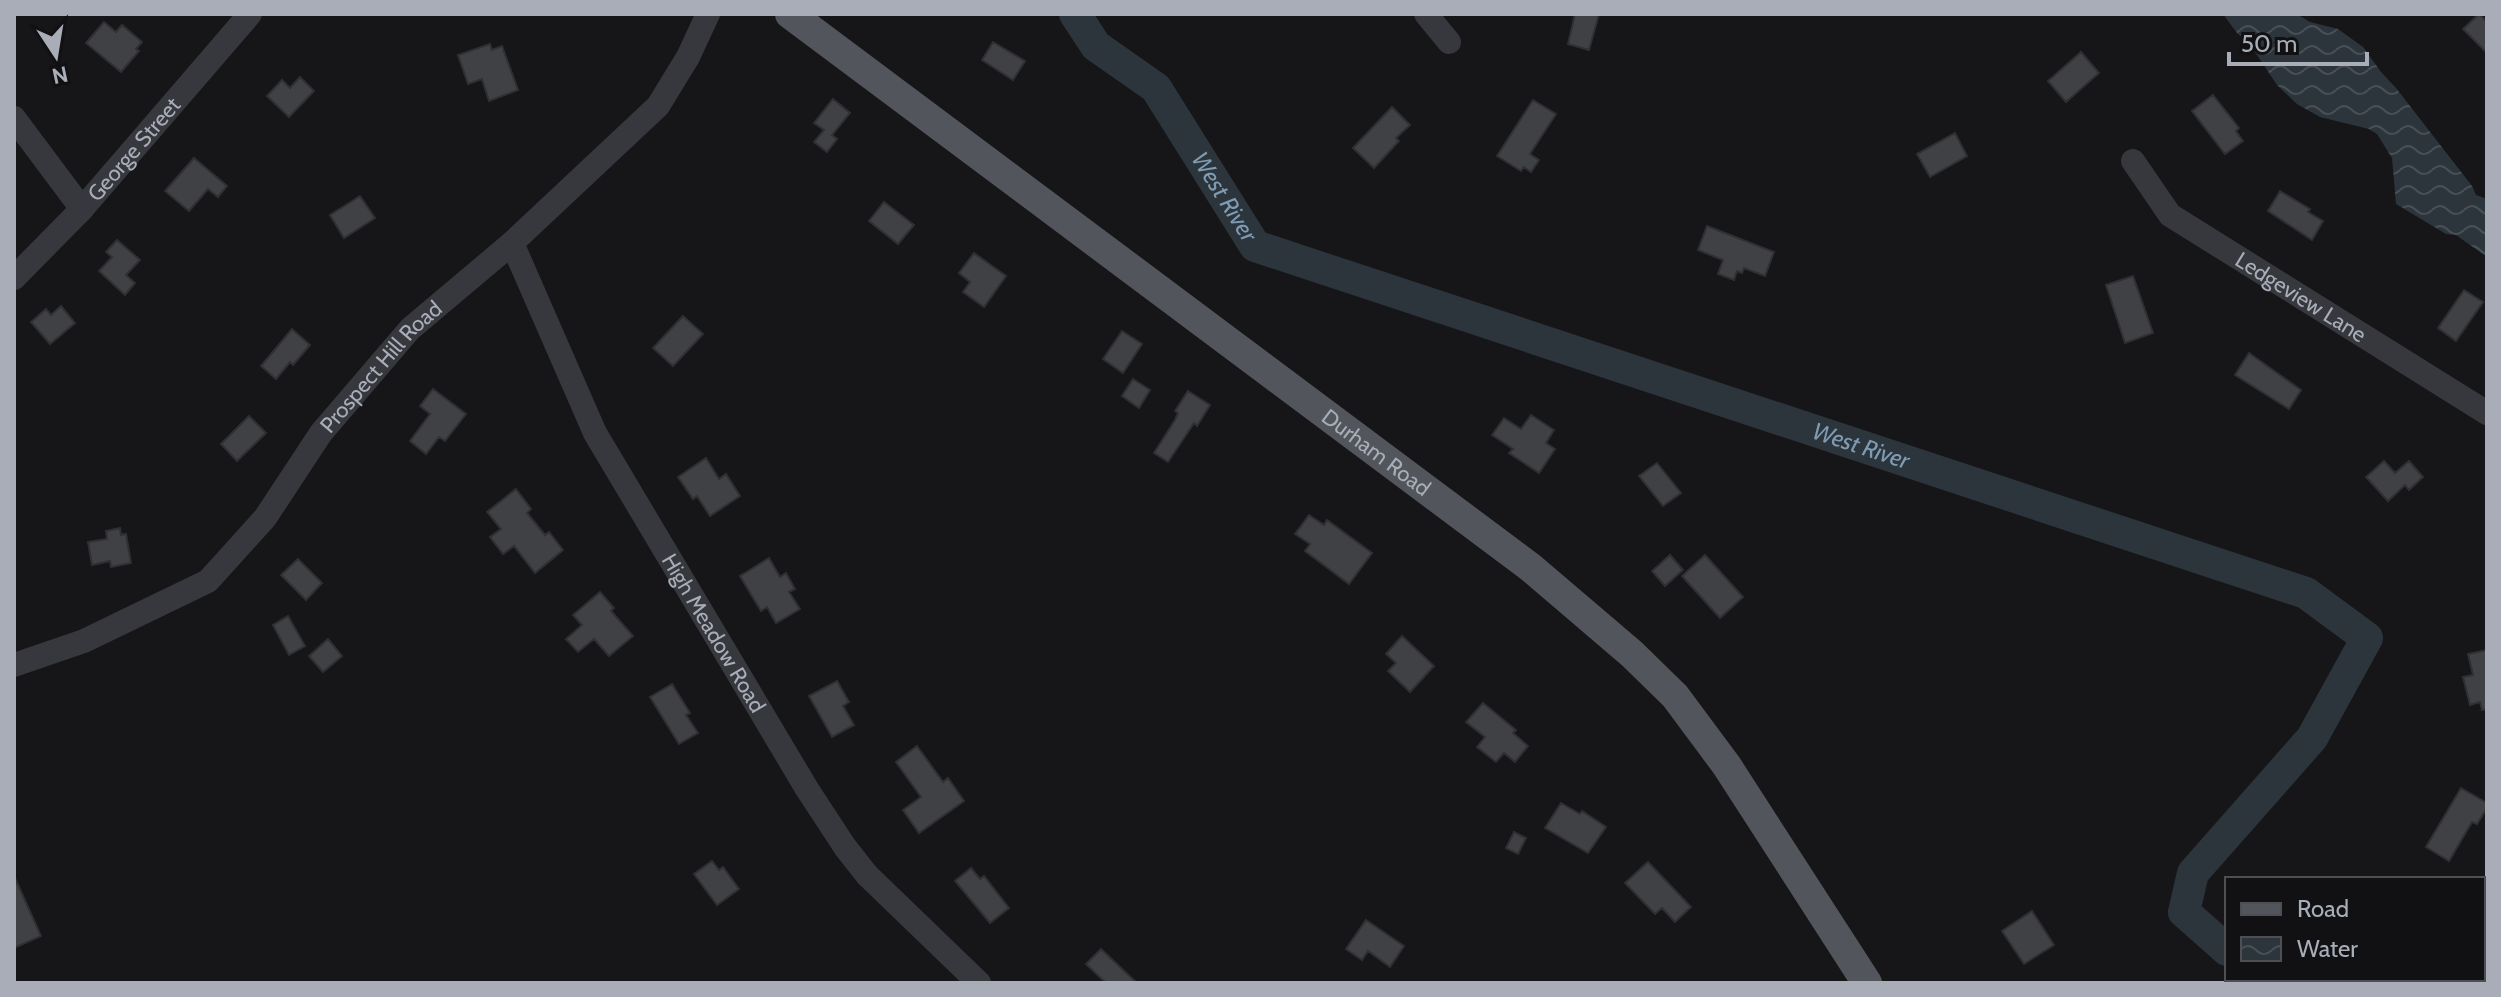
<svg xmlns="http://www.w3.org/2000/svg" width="2501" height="997" font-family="Cabin,sans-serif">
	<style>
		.water { fill: url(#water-waves) }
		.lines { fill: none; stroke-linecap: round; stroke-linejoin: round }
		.river { stroke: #2c353c; stroke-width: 32 }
		.building { fill: #404145; stroke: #303034; stroke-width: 2 }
		.minor { stroke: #37383d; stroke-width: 24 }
		.major { stroke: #53555c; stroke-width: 30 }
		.labels { text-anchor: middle; stroke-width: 8; stroke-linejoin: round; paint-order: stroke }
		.street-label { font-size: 22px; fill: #a8adb8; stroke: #111113 }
		.water-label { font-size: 24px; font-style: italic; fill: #7f9bb3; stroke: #111113 }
	</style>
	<defs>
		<pattern id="water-waves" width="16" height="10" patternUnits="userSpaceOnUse" patternTransform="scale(2)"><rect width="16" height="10" fill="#2c353c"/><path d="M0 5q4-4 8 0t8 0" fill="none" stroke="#485056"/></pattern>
	</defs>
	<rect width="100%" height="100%" fill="#161618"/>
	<path class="water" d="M2223,14H2297L2310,22L2338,29L2363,47L2381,72L2396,88L2472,186L2476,195L2487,199V257L2456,235L2446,234L2396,204L2392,158L2377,134L2369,129L2320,117L2297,104L2277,85L2251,46L2237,33Z"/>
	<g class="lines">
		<g class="river">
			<path id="s1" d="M1075,14L1096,46L1156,88L1255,246L2306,593L2367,638L2312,738L2193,873L2184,912L2227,950"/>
			<path d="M2260,979L2265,983"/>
		</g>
	</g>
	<path class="building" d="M1575,14H1599L1589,50L1568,44Z
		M2479,14L2487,22V53L2463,29Z
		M104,22L116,32L122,25L142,42L136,49L139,51L121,72L86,43Z
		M993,42L1025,61L1013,80L982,60Z
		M490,44L492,50L502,46L518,90L489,101L482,79L468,84L458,55Z
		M2081,52L2099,73L2066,102L2048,81Z
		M300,77L314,91L289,117L267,96L282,80L290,88Z
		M2213,95L2239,128L2236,131L2243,141L2225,154L2192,111Z
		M833,99L850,113L832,135L837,139L827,152L814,142L824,130L814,123Z
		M1533,100L1556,114L1530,154L1539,160L1531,172L1524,167L1521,171L1497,156Z
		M1392,107L1410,125L1396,138L1399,141L1374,168L1353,148Z
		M1955,133L1967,156L1930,177L1917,154Z
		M194,158L227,186L218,197L208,189L189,211L165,191Z
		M2280,191L2310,209L2308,212L2323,221L2312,240L2268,211Z
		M360,196L375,218L344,238L330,215Z
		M884,202L914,225L898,244L869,221Z
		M1707,226L1774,252L1765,276L1744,268L1742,273L1737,271L1734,280L1718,274L1723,260L1698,250Z
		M117,240L140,260L126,275L135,283L125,295L99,271L112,257L106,252Z
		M974,253L1006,276L984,307L963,292L970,282L959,273Z
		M2133,276L2153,333L2125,343L2106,285Z
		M2464,290L2483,302L2456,341L2438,328Z
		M61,306L75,323L50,344L31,322L46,309L51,315Z
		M683,316L703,334L673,366L653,348Z
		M292,329L310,345L293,365L290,362L276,379L261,366Z
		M1122,331L1142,344L1123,373L1103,359Z
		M2249,353L2301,390L2289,409L2235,375Z
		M1133,379L1150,390L1139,408L1122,396Z
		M433,389L466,414L445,441L439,437L426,454L410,441L430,414L420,406Z
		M1188,391L1210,405L1197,426L1194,423L1168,462L1154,453L1175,420L1178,413L1175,411Z
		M1531,415L1554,430L1546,443L1555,449L1539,473L1509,453L1513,449L1492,435L1504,418L1521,429Z
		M249,416L266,433L237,461L221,444Z
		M706,458L719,479L726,474L740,496L710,516L697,496L693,499L678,477Z
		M2384,461L2395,473L2409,461L2423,477L2409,490L2405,485L2388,501L2366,477Z
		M1657,463L1681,493L1663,506L1639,476Z
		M516,489L531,509L527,513L545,535L549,532L563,550L535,573L514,546L503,554L490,537L501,529L487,512Z
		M1309,515L1324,525L1327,520L1372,553L1349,584L1305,551L1310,544L1295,534Z
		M120,528L121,535L126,534L131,563L111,567L110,561L92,565L88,542L107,539L106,531Z
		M1670,555L1683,570L1665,586L1652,571Z
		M1705,555L1743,597L1720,618L1682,576Z
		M769,558L780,577L786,573L795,589L789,592L800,609L776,623L767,607L761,611L740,576Z
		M298,559L322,583L306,600L281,575Z
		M600,592L614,608L611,611L633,636L609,656L594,639L578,652L566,639L582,625L573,615Z
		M288,616L305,646L289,655L273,625Z
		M1402,636L1434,666L1410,692L1388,671L1396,663L1386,654Z
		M328,639L342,656L323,672L309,656Z
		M2487,650V709L2482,710L2480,702L2470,705L2463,677L2473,675L2468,654Z
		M837,681L849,702L843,706L854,725L832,737L809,696Z
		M672,684L690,713L686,715L698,733L679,744L650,697Z
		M1483,703L1516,730L1513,733L1528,746L1515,762L1504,753L1496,762L1477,747L1485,737L1466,722Z
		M917,746L943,782L948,778L964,801L919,833L903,810L921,797L896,762Z
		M2461,788L2487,803V808L2477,824L2472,822L2449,861L2426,847Z
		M1561,803L1580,814L1582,811L1606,827L1588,853L1545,828Z
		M1514,832L1526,838L1518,854L1506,848Z
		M712,861L719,870L723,867L739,889L717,905L694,874Z
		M1648,862L1691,907L1675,922L1662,908L1655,914L1625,883Z
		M971,868L980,879L984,876L1009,908L990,923L955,881Z
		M14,876L41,936L14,948Z
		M2032,911L2054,945L2024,964L2002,931Z
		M1366,920L1404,946L1390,967L1368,951L1362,960L1346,949Z
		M1101,949L1137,983H1106L1086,964Z"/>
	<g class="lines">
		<g class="minor">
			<path d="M1426,14L1449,42"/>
			<path d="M14,118L82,209"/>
			<path id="s2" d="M2133,161L2170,215L2487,413"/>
			<path id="s3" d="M512,243L595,433L807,789L845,847L867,875L979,983"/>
			<path id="s4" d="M14,278L82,209L250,14"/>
			<path id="s5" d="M14,665L84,641L208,581L265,518L321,433L410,329L512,243L658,106L688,57L708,14"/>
		</g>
		<path class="major" id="s6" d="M790,14L1530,567L1632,654L1675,696L1727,766L1867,983"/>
	</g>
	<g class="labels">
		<g class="street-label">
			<text dy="8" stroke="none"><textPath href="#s4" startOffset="176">George Street</textPath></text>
			<text dy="8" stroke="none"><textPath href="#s2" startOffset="220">Ledgeview Lane</textPath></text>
			<text dy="8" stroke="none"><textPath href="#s5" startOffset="488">Prospect Hill Road</textPath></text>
			<text dy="8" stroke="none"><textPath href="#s6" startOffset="732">Durham Road</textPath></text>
			<text dy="8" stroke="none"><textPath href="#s3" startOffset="440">High Meadow Road</textPath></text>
		</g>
		<g class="water-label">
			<text dy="8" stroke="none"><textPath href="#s1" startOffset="240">West River</textPath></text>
			<text dy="8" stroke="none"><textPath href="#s1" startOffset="936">West River</textPath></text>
		</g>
	</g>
	<rect width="2501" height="997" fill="none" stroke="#a8adb8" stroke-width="32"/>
	<rect x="2225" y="877" width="260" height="104" fill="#111113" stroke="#4d4f55" stroke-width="2"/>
	<rect x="2241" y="903" width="40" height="12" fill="#53555c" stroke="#4d4f55" stroke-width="2"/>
	<text x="2297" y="917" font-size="24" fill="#a8adb8">Road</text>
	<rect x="2241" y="937" width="40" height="24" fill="url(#water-waves)" stroke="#4d4f55" stroke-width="2"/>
	<text x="2297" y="957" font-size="24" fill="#a8adb8">Water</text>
	<g transform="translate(56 56) rotate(168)" stroke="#111113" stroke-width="6" paint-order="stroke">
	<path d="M0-6L14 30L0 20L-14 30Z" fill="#a8adb8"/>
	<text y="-12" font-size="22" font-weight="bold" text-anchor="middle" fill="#a8adb8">N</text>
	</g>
	<path d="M2229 52v12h138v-12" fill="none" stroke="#a8adb8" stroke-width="4"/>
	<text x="2241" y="52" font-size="24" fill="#a8adb8" stroke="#111113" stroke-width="6" paint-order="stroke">50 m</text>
</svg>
